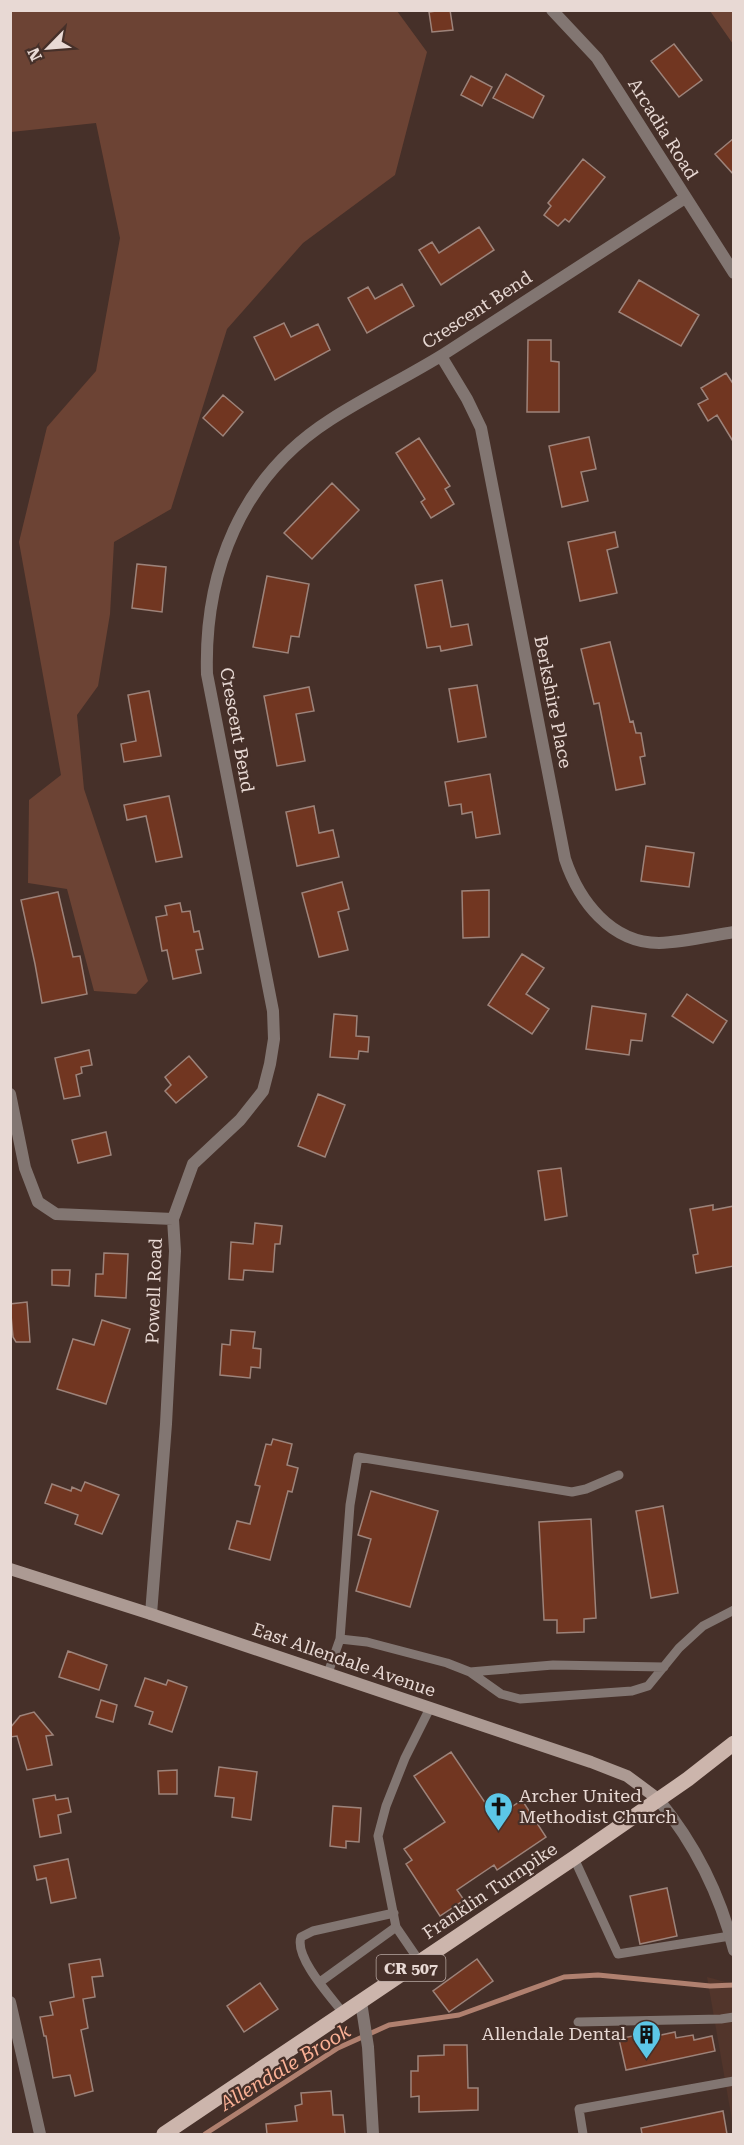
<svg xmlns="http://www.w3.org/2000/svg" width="744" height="2145" font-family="'Roboto Serif',serif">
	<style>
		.built { fill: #52352b }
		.green { fill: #6c4334 }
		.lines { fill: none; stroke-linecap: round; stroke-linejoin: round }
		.stream { stroke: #b0806f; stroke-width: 5 }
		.building { fill: #713621; stroke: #9d837a; stroke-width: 1.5 }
		.service { stroke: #827672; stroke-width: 9 }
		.minor { stroke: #827672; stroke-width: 12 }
		.secondary { stroke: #ac9a93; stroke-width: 12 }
		.primary { stroke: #ccb5ac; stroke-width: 15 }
		.labels { text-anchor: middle; stroke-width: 4.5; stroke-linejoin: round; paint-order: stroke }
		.shield { fill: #463029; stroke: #b7a6a1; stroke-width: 1.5 }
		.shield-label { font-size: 16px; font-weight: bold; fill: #e8d9d4 }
		.street-label { font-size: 18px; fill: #e8d9d4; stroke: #463029 }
		.poi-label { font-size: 18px; fill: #e8d9d4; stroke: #463029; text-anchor: start }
		.water-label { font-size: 20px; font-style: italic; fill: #fab095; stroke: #463029 }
	</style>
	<rect width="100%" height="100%" fill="#463029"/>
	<path class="built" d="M707,1977L733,1984V2126Z"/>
	<path class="green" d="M10,11H397L427,52L395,175L303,243L227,329L171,509L114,542L110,614L98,686L77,715L84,789L148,981L136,994L94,991L67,889L28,883L29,800L61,775L19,542L47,427L96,371L120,238L96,123L11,132Z
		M710,11H733V44Z"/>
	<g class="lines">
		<path class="stream" d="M205,2134L338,2048L389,2025L459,2015L564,1977L598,1975L710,1986L734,1985"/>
	</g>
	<path class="building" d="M443,10H450L453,30L432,32L429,12Z
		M674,44L702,80L679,97L651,61Z
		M506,74L544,96L533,118L493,98Z
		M471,76L492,87L482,106L461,95Z
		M734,138V175L715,154Z
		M583,159L605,177L569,222L565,219L558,226L544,215L551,206L548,203Z
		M479,227L494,250L441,285L419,250L432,242L439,253Z
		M639,280L699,315L681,346L619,312Z
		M402,284L414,306L367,333L348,298L368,287L375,299Z
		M284,323L291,337L318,324L330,350L275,380L254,337Z
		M528,340H551V361L559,362V412H527Z
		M726,373L734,385V443L717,415L708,421L698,404L708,399L701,388Z
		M223,395L243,412L223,436L203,418Z
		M589,437L596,469L581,472L588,501L562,507L549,446Z
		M419,438L450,486L445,489L454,504L431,518L421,502L425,499L396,453Z
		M332,483L359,510L312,559L284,533Z
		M615,532L618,547L607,550L617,593L580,601L568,542Z
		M137,564L166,567L162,612L132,608Z
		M267,576L309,584L299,637L291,636L288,653L253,647Z
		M442,580L451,627L468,624L472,645L441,651L440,646L427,648L415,585Z
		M610,642L630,722L633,721L636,733H641L645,756L640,757L645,784L616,790L599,703L594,704L581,649Z
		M477,685L486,737L458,742L449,689Z
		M309,687L314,711L296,714L305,761L277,766L264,696Z
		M149,691L161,756L124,762L121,744L136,741L128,695Z
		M490,774L500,834L476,838L472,812L462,814L461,804L449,806L445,782Z
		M169,796L182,857L156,862L146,816L127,820L124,805Z
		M314,806L319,833L333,830L339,857L297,866L286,812Z
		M646,846L694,853L689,887L641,881Z
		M342,882L349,909L338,912L348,950L319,957L302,893Z
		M489,890V937L463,938L462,891Z
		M58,892L73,957L80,956L87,994L42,1003L35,964L21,900Z
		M180,903L182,912L190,911L194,932L199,931L203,949L196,950L201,973L173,979L167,950L162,951L156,917L167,915L165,906Z
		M522,954L544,968L526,994L549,1009L532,1034L488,1005Z
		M687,994L727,1021L713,1043L672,1016Z
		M592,1006L646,1014L642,1041L631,1040L629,1055L586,1049Z
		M334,1014L357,1016L356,1036L369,1037L368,1052L359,1051L358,1059L330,1057Z
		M89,1050L92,1065L81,1067L82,1073L76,1075L80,1096L64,1099L55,1058Z
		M189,1056L207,1077L176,1103L165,1091L171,1085L165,1077Z
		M318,1094L345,1105L325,1157L298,1146Z
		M106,1132L111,1155L78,1163L72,1140Z
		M561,1168L567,1216L545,1220L538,1171Z
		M713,1205V1210L734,1206V1266L696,1273L693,1255L698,1254L690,1209Z
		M255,1223L282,1226L280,1244H275L273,1272L244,1270L243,1280L229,1279L231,1242L253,1244Z
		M104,1253L128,1254L126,1298L95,1296L96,1274H103Z
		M52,1270H70L69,1286L52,1285Z
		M27,1302L30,1342H16L13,1337L10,1304Z
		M102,1320L130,1329L106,1404L57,1389L73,1339L94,1345Z
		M231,1330L255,1332L253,1348L261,1349L260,1368L251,1367L250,1378L220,1375L222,1344L230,1345Z
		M273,1439L292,1444L287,1465L298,1468L292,1492L288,1491L270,1560L229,1549L237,1521L250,1524L260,1486L255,1485L266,1444L271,1445Z
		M85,1482L119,1495L102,1534L75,1524L78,1515L45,1503L52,1484L71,1491L72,1487L81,1491Z
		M371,1491L438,1511L410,1607L356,1591L371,1539L358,1535Z
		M663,1506L678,1593L651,1598L636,1511Z
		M591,1519L596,1618L584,1619V1632L557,1633V1620H544L539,1522Z
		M68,1651L107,1665L99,1690L59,1677Z
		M145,1678L166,1685L168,1680L187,1687L172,1732L149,1724L153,1712L135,1706Z
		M101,1700L117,1705L113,1722L96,1717Z
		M34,1712L53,1735L46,1736L52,1765L27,1770L17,1736L10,1737V1728L20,1716Z
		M451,1752L490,1810L502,1802L507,1810L522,1800L546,1837L497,1870L494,1865L457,1890L464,1900L440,1916L406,1864L412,1860L404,1849L445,1822L414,1776Z
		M219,1767L257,1772L251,1820L232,1817L234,1798L215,1796Z
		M177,1770V1794H159L158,1771Z
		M55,1795L56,1800L68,1798L71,1812L58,1815L61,1833L40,1837L33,1799Z
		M333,1806L361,1808L359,1842L346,1841V1848L330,1846Z
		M68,1859L76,1898L51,1903L46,1878L37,1880L34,1866Z
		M667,1888L677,1936L640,1944L630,1896Z
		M100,1959L103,1976L92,1977L95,1997L83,1999L88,2028L81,2030L93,2091L75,2096L70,2075L53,2078L46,2036H44L40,2017L53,2015L50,2002L74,1997L69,1964Z
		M477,1959L493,1981L449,2012L433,1991Z
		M260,1983L278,2009L244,2032L227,2006Z
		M655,2031L656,2036L675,2032L676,2038L693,2035L694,2040L712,2036L715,2051L626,2070L619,2039Z
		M444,2045H467L468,2088H478V2110L419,2112V2096L411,2097V2071H418V2056L444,2055Z
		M331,2091L333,2115H343L345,2134H267L266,2124L297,2121L295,2106L302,2104L301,2093Z
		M723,2111L727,2134H642L641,2128Z"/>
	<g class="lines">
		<path class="service" d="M340,1639L350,1505L358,1457L572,1492L586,1489L619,1475
			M470,1672L553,1665L664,1667
			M328,1673L340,1639L367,1642L447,1663L470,1672L501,1694L520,1699L632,1691L648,1686L679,1648L703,1626L734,1610
			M574,1858L618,1954L730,1936
			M420,1962L396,1927L378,1836L386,1806L405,1758L430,1708
			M320,1982L396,1927
			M344,2014C331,1997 294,1957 301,1937L313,1931L394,1913
			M578,2022L721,2019L734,2017
			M583,2134L579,2109L734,2081"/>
		<path class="minor" d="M552,10L597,58L734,273
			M441,356L467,399L481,428L565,859C579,901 611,943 659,943C684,942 709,936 734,932
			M10,1094L25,1168L38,1202L56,1214L173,1219
			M151,1614L166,1424L175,1251L173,1219L193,1164L240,1120L263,1091L270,1064L274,1039L273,1011L207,674C204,572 241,477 330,420C367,396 407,377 444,354C524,302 604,250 685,198
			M658,1799C695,1844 720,1894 734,1950
			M10,2002L40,2134
			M361,2002L368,2047L373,2134"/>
		<path class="secondary" d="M10,1569L151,1614L591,1762L627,1776L658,1799"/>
		<path class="primary" d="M164,2134L574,1858L688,1779L734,1743"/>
	</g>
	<defs>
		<symbol id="church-pin" viewBox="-11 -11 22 30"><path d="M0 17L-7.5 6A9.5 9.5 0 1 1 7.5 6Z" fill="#5cc7e7" stroke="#463029"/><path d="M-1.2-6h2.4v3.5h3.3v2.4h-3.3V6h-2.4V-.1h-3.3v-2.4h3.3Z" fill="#111"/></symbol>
		<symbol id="building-pin" viewBox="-11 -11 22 30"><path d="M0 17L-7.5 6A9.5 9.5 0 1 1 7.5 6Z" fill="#5cc7e7" stroke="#463029"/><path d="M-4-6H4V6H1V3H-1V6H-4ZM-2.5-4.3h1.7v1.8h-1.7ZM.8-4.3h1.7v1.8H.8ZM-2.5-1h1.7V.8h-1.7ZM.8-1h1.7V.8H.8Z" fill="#111"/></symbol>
	</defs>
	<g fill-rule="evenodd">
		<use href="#church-pin" x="482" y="1790" width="33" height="45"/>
		<use href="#building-pin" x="630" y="2018" width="33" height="45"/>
	</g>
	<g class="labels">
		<rect class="shield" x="376.5" y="1955" width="69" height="26" rx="4.5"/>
		<g class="shield-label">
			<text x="411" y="1974">CR 507</text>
		</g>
		<g class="street-label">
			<text transform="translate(663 129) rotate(58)" y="6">Arcadia Road</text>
			<text transform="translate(477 310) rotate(-33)" y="6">Crescent Bend</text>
			<text transform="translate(553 702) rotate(79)" y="6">Berkshire Place</text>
			<text transform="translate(237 730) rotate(80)" y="6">Crescent Bend</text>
			<text transform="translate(154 1291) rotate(-88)" y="6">Powell Road</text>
			<text transform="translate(344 1660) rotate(19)" y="6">East Allendale Avenue</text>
			<text transform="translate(490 1891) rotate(-34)" y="6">Franklin Turnpike</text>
		</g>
		<g class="poi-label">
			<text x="519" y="1802">Archer United<tspan x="519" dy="21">Methodist Church</tspan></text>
			<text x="626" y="2040" text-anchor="end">Allendale Dental</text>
		</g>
		<g class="water-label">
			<text transform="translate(285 2067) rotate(-31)" y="7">Allendale Brook</text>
		</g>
	</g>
	<rect width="744" height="2145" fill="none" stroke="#e8d9d4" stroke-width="24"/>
	<g transform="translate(48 48) rotate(245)" stroke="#463029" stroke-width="4.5" paint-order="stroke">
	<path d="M0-4.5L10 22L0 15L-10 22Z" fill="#e8d9d4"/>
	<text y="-9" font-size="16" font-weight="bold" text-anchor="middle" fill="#e8d9d4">N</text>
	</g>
</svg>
